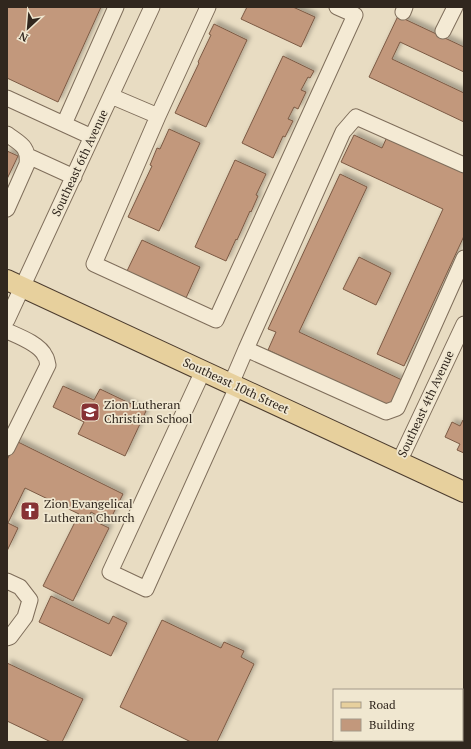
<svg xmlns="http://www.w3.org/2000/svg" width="471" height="749" font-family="'PT Serif',serif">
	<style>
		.building { fill: #c2987c; stroke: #7c5a44; filter: url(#shadow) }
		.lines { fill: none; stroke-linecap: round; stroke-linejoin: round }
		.minor-casing { stroke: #7f6e5b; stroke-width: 17 }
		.major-casing { stroke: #4d3d2f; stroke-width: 22 }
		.minor { stroke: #f4ead4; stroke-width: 15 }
		.major { stroke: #e7d09d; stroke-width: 20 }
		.labels { text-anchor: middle; stroke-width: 3.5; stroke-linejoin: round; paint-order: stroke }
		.street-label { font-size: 12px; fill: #31271e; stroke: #f0e7d0 }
		.poi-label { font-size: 12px; fill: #31271e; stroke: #f0e7d0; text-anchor: start }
	</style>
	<defs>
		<filter id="shadow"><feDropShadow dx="3.5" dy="-3.5" stdDeviation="2" flood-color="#0004"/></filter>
	</defs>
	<rect width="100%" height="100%" fill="#e8dcc2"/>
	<path class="building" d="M7,7H101L58,102L7,78Z
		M247,7H293L315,17L301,47L241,19Z
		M398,16L464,47V72L400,42L392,59L464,93V122L369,77Z
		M214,24L247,40L206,127L175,113L199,63L198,62L211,35L209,34Z
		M283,56L314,71L310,78L308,77L301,90L306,92L298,109L294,107L288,119L293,121L285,137L283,136L273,158L242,143Z
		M169,129L200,143L159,231L128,217L152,166L150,165L157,148L160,149Z
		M354,135L382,148L387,137L464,173V236L404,366L377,354L443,209L341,162Z
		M7,151L18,156L7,179Z
		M235,160L266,174L256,195L258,196L251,212L250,211L237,240L236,239L226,261L195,247Z
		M340,174L367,187L299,332L402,380L389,407L268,350L276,332L268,329Z
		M142,240L200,267L186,298L165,288L164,291L147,283L149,281L127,271Z
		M359,257L391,273L376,305L343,289Z
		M63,386L94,400L100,389L146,411L125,456L78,434L84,422L53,407Z
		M463,420L464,421V453L457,450L460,444L445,437L452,422L460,426Z
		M16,441L123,494L109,522L91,512L88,518L109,528L73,601L43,586L79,514L25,488L8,523L18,528L7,551V460Z
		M51,596L109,624L113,616L127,623L111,656L39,622Z
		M162,620L221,648L224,642L244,651L241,657L254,664L217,742H191L120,707Z
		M7,663L83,699L62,742H51L7,721Z"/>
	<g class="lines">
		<defs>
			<path id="minor" d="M208,7L158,116L94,264L216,320L355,15L337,7
				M403,12L405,7
				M443,31L455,7
				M111,96L158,116
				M7,98L92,137
				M64,124L116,7
				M7,134C20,144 29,146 27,164L7,209
				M28,156L74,177
				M464,165L356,117L343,132L246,349L386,412L397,408L464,258
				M7,320L152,7
				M7,331C18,336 40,344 45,356C47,358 47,362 48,365L7,448
				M203,371L110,572L146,589L237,387
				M231,384L246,349
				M399,462L464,324
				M7,581L20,587L30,600L25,617L10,637L7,638"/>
			<path id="major" d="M7,280L464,492"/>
		</defs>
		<use href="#minor" class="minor-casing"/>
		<use href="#major" class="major-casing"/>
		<use href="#minor" class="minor"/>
		<use href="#major" class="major"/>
	</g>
	<defs>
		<symbol id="school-square" viewBox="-11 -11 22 22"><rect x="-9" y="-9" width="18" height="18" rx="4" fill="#873234" stroke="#f0e7d0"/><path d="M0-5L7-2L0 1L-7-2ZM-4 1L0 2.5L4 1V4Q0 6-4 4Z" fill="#fff"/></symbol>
		<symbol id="church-square" viewBox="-11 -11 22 22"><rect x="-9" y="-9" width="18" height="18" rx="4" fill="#873234" stroke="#f0e7d0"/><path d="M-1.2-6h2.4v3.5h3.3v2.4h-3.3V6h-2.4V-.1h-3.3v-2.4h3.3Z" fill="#fff"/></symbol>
	</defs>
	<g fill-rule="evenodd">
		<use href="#school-square" x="79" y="401" width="22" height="22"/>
		<use href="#church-square" x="19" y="500" width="22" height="22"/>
	</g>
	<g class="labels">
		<g class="street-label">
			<text transform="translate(80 163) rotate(-65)" y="4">Southeast 6th Avenue</text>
			<text transform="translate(236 386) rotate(25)" y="4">Southeast 10th Street</text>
			<text transform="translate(426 404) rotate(-65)" y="4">Southeast 4th Avenue</text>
		</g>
		<g class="poi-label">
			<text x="104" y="409">Zion Lutheran<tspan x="104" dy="14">Christian School</tspan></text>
			<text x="44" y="508">Zion Evangelical<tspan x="44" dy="14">Lutheran Church</tspan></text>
		</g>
	</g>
	<rect width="471" height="749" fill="none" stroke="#31271e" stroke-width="16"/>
	<rect x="333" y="689" width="130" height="52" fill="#f0e7d0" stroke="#a49a89"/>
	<rect x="341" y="702" width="20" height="6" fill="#e7d09d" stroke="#a49a89"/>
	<text x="369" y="709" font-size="12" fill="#31271e">Road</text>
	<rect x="341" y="719" width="20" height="12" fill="#c2987c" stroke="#a49a89"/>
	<text x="369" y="729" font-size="12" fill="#31271e">Building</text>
	<g transform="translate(28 28) rotate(206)" stroke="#f0e7d0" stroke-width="3" paint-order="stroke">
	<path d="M0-3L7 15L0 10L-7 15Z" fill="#31271e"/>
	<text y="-6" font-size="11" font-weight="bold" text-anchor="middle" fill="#31271e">N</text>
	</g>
</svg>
